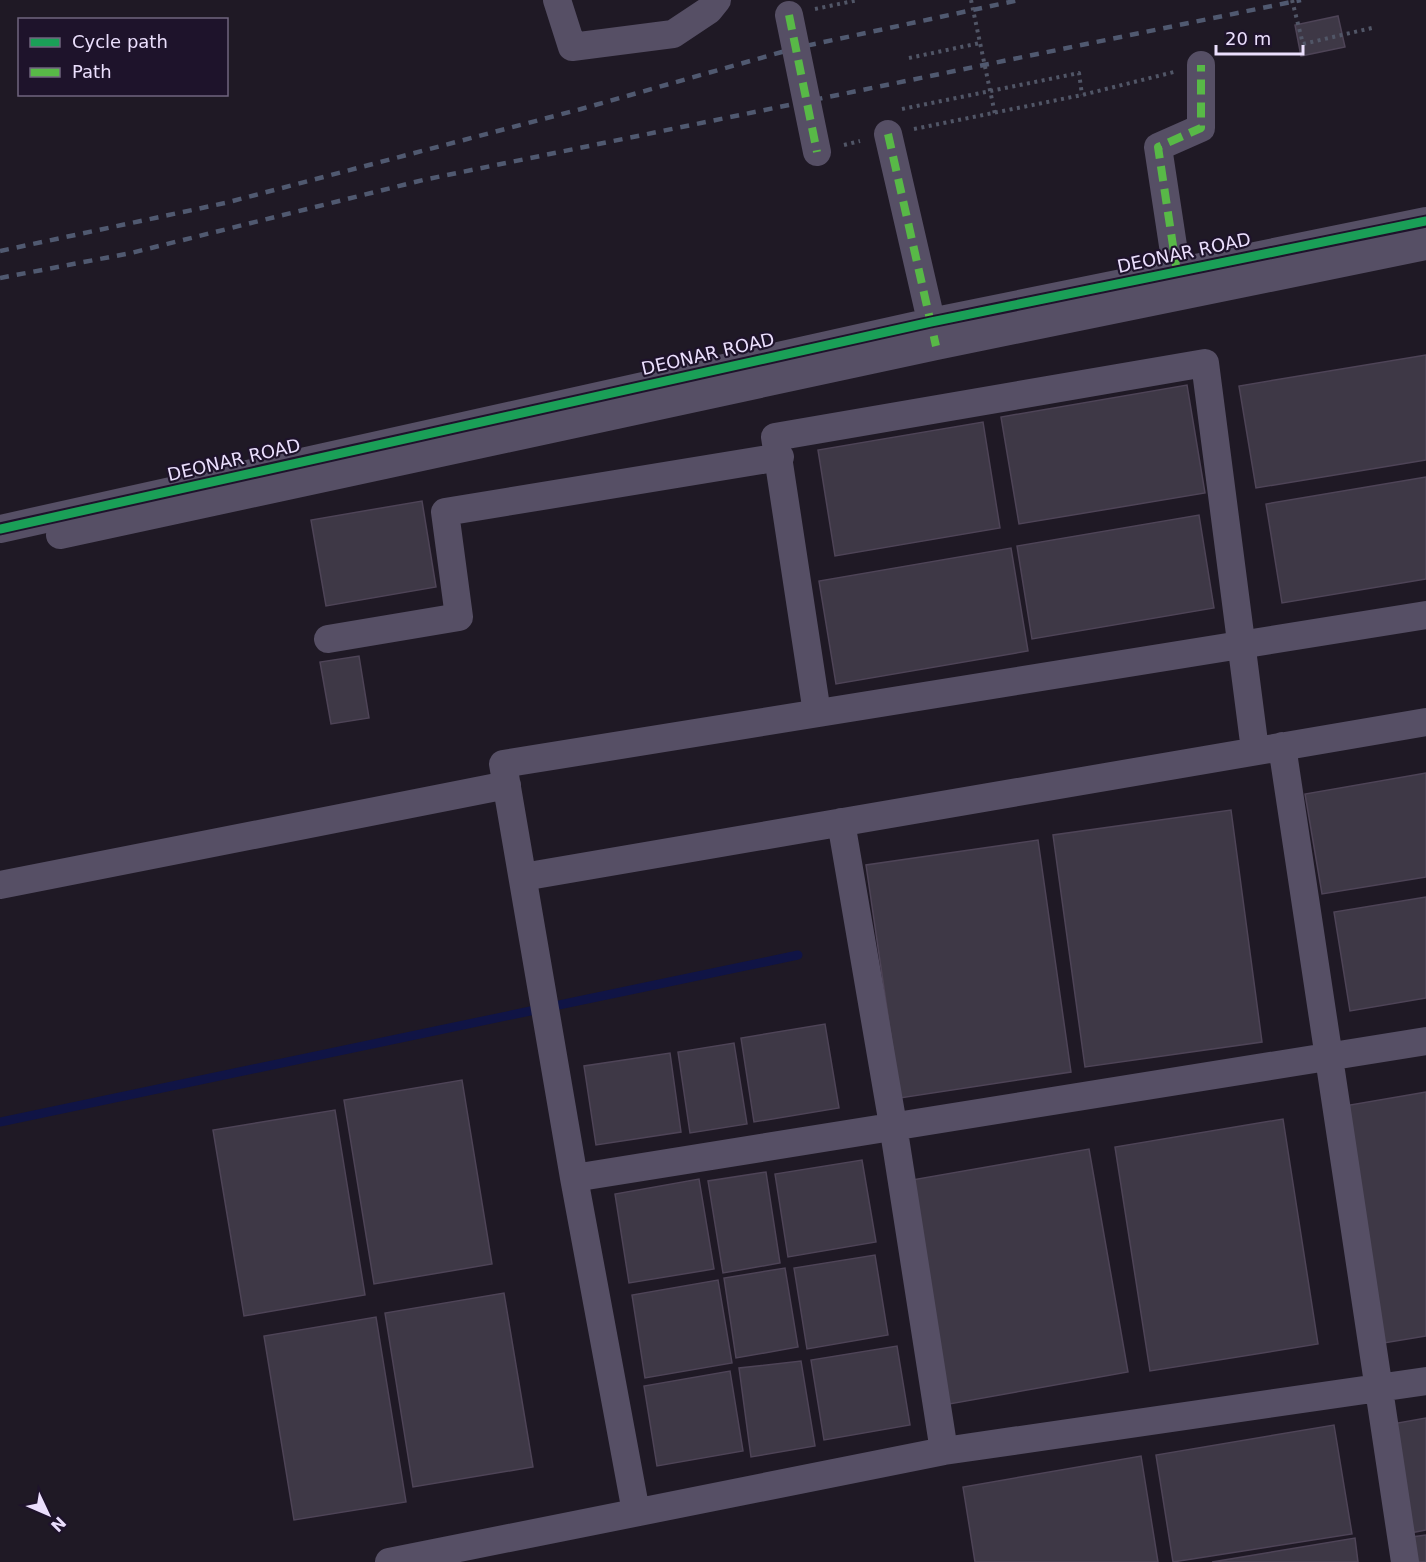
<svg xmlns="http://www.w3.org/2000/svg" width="1426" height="1562" font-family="'DejaVu Sans',sans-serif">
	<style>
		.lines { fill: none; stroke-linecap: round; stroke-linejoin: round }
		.stream { stroke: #101445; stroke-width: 9 }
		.building { fill: #3e3846; stroke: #4e4457; stroke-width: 1.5 }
		.path { stroke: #515667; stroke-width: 4; stroke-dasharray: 3 4.5; stroke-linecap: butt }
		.minor { stroke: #564f65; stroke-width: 28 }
		.rail { stroke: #505970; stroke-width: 4.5; stroke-dasharray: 9 8; stroke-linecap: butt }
		.path-bridge { stroke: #515667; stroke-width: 4; stroke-dasharray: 3 4.5; stroke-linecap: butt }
		.minor-bridge { stroke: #564f65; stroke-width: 28 }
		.quiet { stroke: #58b947; stroke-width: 8; stroke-dasharray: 15 8; stroke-linecap: butt }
		.cycleway-casing { stroke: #1e132b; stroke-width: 13 }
		.cycleway { stroke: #1a9f57; stroke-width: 9 }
		.labels { text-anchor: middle; stroke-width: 4.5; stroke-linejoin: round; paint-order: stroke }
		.street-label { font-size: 18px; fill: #ebdffd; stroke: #1e132b }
	</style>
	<rect width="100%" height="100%" fill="#1f1925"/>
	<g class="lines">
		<path class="stream" d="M0 1122 798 955"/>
	</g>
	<path class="building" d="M1338 16 1345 47 1301 56 1295 25Z
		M1426 355V460L1256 488 1239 386Z
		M1187 385 1205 493 1019 524 1001 417Z
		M983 422 1000 528 835 556 818 450Z
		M1426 477V579L1282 603 1266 504Z
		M422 501 436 587 326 606 311 520Z
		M1199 515 1214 608 1032 639 1017 546Z
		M1011 548 1028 651 836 684 819 581Z
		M359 656 369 718 331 724 320 662Z
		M1426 773V877L1322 894 1305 794Z
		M1231 810 1262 1042 1085 1067 1053 835Z
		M1038 840 1071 1072 900 1098 866 865Z
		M1426 897V998L1350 1011 1334 912Z
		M825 1024 839 1108 754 1122 741 1038Z
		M734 1043 747 1124 690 1133 678 1052Z
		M670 1053 681 1132 596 1145 584 1066Z
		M462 1080 492 1264 374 1284 344 1100Z
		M1426 1092V1336L1384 1343 1344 1106Z
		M335 1110 365 1295 244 1316 213 1130Z
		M1283 1119 1318 1344 1150 1371 1115 1147Z
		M1089 1149 1128 1372 944 1405 906 1181Z
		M862 1160 876 1242 788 1257 775 1174Z
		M766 1172 780 1263 723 1273 708 1181Z
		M699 1179 714 1269 629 1283 615 1194Z
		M875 1255 888 1335 807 1349 794 1268Z
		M785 1268 798 1347 736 1358 724 1278Z
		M718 1280 732 1363 645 1378 632 1295Z
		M504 1293 533 1467 413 1487 385 1313Z
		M376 1317 406 1502 294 1520 264 1336Z
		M897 1346 910 1425 824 1440 811 1360Z
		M801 1361 815 1446 751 1457 739 1368Z
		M730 1371 743 1451 657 1466 644 1386Z
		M1426 1418V1530L1410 1533 1392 1424Z
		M1334 1425 1352 1534 1173 1562 1156 1455Z
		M1141 1456 1158 1562H975L963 1487Z
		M1426 1535V1562H1416L1412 1537Z
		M1355 1538 1358 1562H1212Z"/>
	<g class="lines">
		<path class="path" d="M815 9 858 0
			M1303 44 1376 27
			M909 58 980 43
			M902 109 1079 73 1082 95
			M914 129 1082 95 1174 72
			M844 145 860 141"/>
		<path class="minor" d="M557 0 572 47 673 34 709 10 717 0
			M888 134 935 338
			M1177 272 1158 147 1201 128V65
			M0 529 931 322 1426 221
			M60 535 936 346 1426 246
			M328 639 459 617 445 512 780 457
			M817 713 775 437 1205 363 1255 750
			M1282 746 1405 1562
			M841 822 893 1125 944 1451
			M523 877 1426 722
			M0 885 507 785
			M574 1178 1426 1041
			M636 1512 574 1178 503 764 1426 615
			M389 1562 944 1451 1426 1381"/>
		<path class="rail" d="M0 251 225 203 581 109 796 48 1019 0
			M0 278 131 253 423 180 1301 0"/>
		<path class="path-bridge" d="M971 0 995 114
			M1292 0 1303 44"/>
		<path class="minor-bridge" d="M789 15 817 152"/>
		<path class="quiet" d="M789 15 817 152
			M888 134 936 346
			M1177 272 1158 147 1201 128V65"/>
		<g class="cycleway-casing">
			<path id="cycleway" d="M0 529 931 322 1426 221"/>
		</g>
		<use href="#cycleway" class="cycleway"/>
	</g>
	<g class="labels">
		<g class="street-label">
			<text transform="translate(1184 253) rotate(-12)" y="6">DEONAR ROAD</text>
			<text transform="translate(708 354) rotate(-13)" y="6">DEONAR ROAD</text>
			<text transform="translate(234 460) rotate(-13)" y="6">DEONAR ROAD</text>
		</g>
	</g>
	<rect x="18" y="18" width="210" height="78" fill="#1e132b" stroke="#70657f" stroke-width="1.5"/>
	<rect x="30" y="38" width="30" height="9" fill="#1a9f57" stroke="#70657f" stroke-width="1.5"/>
	<text x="72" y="48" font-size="18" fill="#ebdffd">Cycle path</text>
	<rect x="30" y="68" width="30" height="9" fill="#58b947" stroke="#70657f" stroke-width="1.5"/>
	<text x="72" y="78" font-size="18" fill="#ebdffd">Path</text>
	<g transform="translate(48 1514) rotate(134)" stroke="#1e132b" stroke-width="4.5" paint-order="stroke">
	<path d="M0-4.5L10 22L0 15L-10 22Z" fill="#ebdffd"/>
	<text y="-9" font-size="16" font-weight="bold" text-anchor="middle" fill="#ebdffd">N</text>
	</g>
	<path d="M1216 45v9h87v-9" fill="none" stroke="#ebdffd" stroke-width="3"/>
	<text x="1225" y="45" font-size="18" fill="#ebdffd" stroke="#1e132b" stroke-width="4.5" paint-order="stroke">20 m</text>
</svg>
